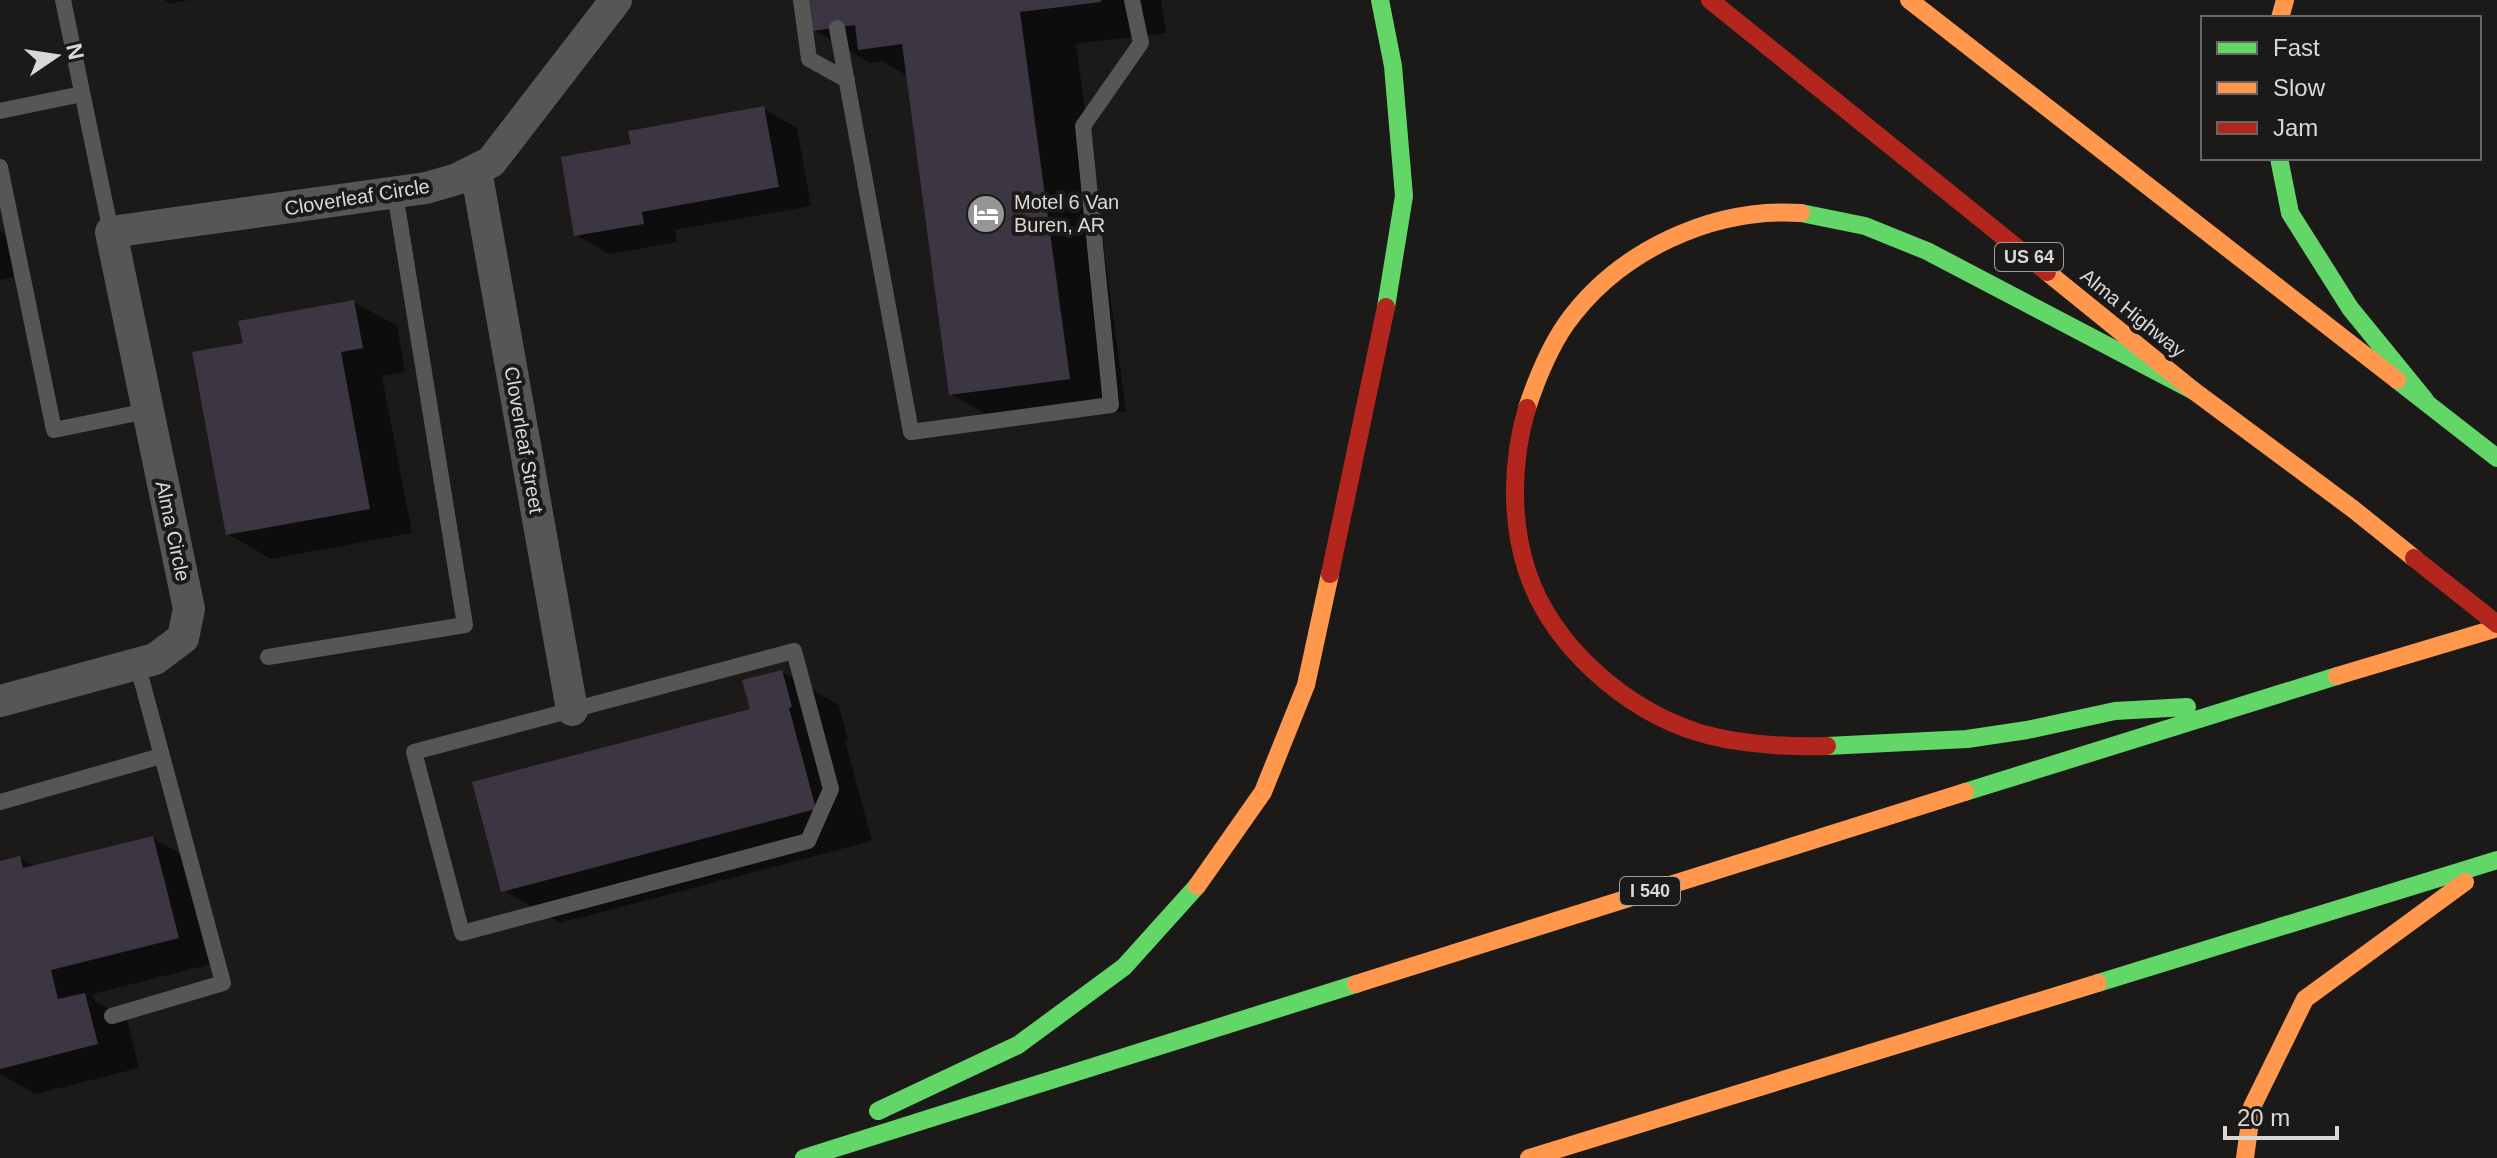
<svg xmlns="http://www.w3.org/2000/svg" width="2497" height="1158" font-family="Helvetica,sans-serif">
	<style>
		.shadow { fill: #0007 }
		.building { fill: #3b3641 }
		.lines { fill: none; stroke-linecap: round; stroke-linejoin: round }
		.lane { stroke: #565654; stroke-width: 16 }
		.street { stroke: #565654; stroke-width: 32 }
		.fast { stroke: #63d668; stroke-width: 18 }
		.slow { stroke: #ff974d; stroke-width: 18 }
		.jam { stroke: #b3261e; stroke-width: 18 }
		.labels { text-anchor: middle; stroke-width: 8; stroke-linejoin: round; paint-order: stroke }
		.shield { fill: #1c1a18; stroke: #a09f9d; stroke-width: 2 }
		.shield-label { font-size: 18px; font-weight: bold; fill: #d9d8d6 }
		.street-label { font-size: 20px; fill: #d9d8d6; stroke: #1c1a18 }
		.poi-label { font-size: 20px; fill: #d9d8d6; stroke: #1c1a18; text-anchor: start }
	</style>
	<rect width="100%" height="100%" fill="#1b1a19"/>
	<path class="shadow" d="M164 0H190L170 4Z
		M810 0H1161L1166 33 1076 44 1126 411 1008 427 951 394 909 77 882 61 870 63 814 30Z
		M763 108 797 128 811 206 675 230 677 242 609 254 576 235Z
		M0 231 5 234 14 277 0 280Z
		M354 302 397 326 405 372 382 376 412 533 271 559 228 534 245 344Z
		M782 672 839 705 848 740H845L872 841 560 923 503 890 752 710Z
		M153 838 196 863 220 962 93 994 94 1000 127 1019 139 1068 36 1094 0 1074V863L20 858 35 867Z"/>
	<path class="building" d="M808 0H1101V2L1020 12 1070 379 949 395 902 44 858 50 855 25 812 31Z
		M764 106 779 187 642 212 644 224 574 236 561 157 631 144 628 131Z
		M354 300 363 348 341 352 370 509 226 535 192 352 243 343 238 321Z
		M782 670 792 707 789 708 816 809 501 892 472 782 750 709 742 680Z
		M153 836 179 938 51 970 58 999 85 993 98 1044 0 1069V861L20 856 23 868Z"/>
	<g class="lines">
		<path class="lane" d="M63 0 111 232
			M801 0 809 59 847 80
			M837 28 911 432 1111 405 1083 126 1141 43 1132 0
			M0 111 82 94
			M0 167 54 430 147 411
			M794 651 831 789 808 841 462 933 414 752Z
			M268 657 465 625 395 193
			M0 802 161 756
			M112 1016 223 983 137 663"/>
		<path class="street" d="M476 170 572 710
			M0 701 155 659 183 638 189 609 111 232 426 188 457 179 491 162 616 0"/>
		<path class="fast" d="M1380 0 1393 66 1404 196 1386 307
			M2279 158 2290 213 2350 308 2425 400
			M1801 213 1865 226 1927 251 2194 391
			M2397 380 2497 458
			M1827 746 1967 739 2027 730 2115 711 2187 707
			M1965 792 2337 676
			M2098 983 2497 860
			M878 1111 1018 1045 1124 967 1197 886
			M804 1158 1356 984"/>
		<path class="slow" d="M1909 0 2397 380
			M2280 18 2285 0
			M2047 272 2194 391 2353 509 2414 558
			M1527 408C1537 378 1548 350 1566 324 1618 251 1712 207 1801 213
			M2337 676 2497 628
			M1197 886 1263 792 1306 685 1330 574
			M1356 984 1965 792
			M1529 1158 2098 983
			M2245 1158 2252 1107 2305 999 2465 882"/>
		<path class="jam" d="M1710 0 2047 272
			M1527 408C1512 459 1510 519 1527 571 1552 646 1625 710 1700 733 1741 745 1784 747 1827 746
			M2414 558 2497 624
			M1330 574 1386 307"/>
	</g>
	<defs>
		<g id="hotel-disc" transform="scale(2)"><circle r="9.5" fill="#969694" stroke="#1c1a18"/><path d="M-6-4.5h1.5V1H6V5H4.5V3h-9V5H-6ZM-4 0a1.8 1.8 0 1 1 3.6 0ZM.5 0V-2.5h3Q6-2.5 6 0Z" fill="#fff"/></g>
	</defs>
	<g fill-rule="evenodd">
		<use href="#hotel-disc" x="986" y="214"/>
	</g>
	<g class="labels">
		<g class="shield">
			<rect x="1995" y="243" width="68" height="28" rx="6"/>
			<rect x="1620" y="877" width="60" height="28" rx="6"/>
		</g>
		<g class="shield-label">
			<text x="2029" y="263">US 64</text>
			<text x="1650" y="897">I 540</text>
		</g>
		<g class="street-label">
			<text transform="translate(357 197) rotate(-9)" y="7">Cloverleaf Circle</text>
			<text transform="translate(2133 313) rotate(39)" y="7">Alma Highway</text>
			<text transform="translate(524 440) rotate(80)" y="7">Cloverleaf Street</text>
			<text transform="translate(173 531) rotate(78)" y="7">Alma Circle</text>
		</g>
		<g class="poi-label">
			<text x="1014" y="209">Motel 6 Van<tspan x="1014" dy="23">Buren, AR</tspan></text>
		</g>
	</g>
	<rect x="2201" y="16" width="280" height="144" fill="#1c1a18" stroke="#686664" stroke-width="2"/>
	<rect x="2217" y="42" width="40" height="12" fill="#63d668" stroke="#686664" stroke-width="2"/>
	<text x="2273" y="56" font-size="24" fill="#d9d8d6">Fast</text>
	<rect x="2217" y="82" width="40" height="12" fill="#ff974d" stroke="#686664" stroke-width="2"/>
	<text x="2273" y="96" font-size="24" fill="#d9d8d6">Slow</text>
	<rect x="2217" y="122" width="40" height="12" fill="#b3261e" stroke="#686664" stroke-width="2"/>
	<text x="2273" y="136" font-size="24" fill="#d9d8d6">Jam</text>
	<g transform="translate(56 56) rotate(77)" stroke="#1c1a18" stroke-width="6" paint-order="stroke">
	<path d="M0-6L14 30L0 20L-14 30Z" fill="#d9d8d6"/>
	<text y="-12" font-size="22" font-weight="bold" text-anchor="middle" fill="#d9d8d6">N</text>
	</g>
	<path d="M2225 1126v12h112v-12" fill="none" stroke="#d9d8d6" stroke-width="4"/>
	<text x="2237" y="1126" font-size="24" fill="#d9d8d6" stroke="#1c1a18" stroke-width="6" paint-order="stroke">20 m</text>
</svg>
